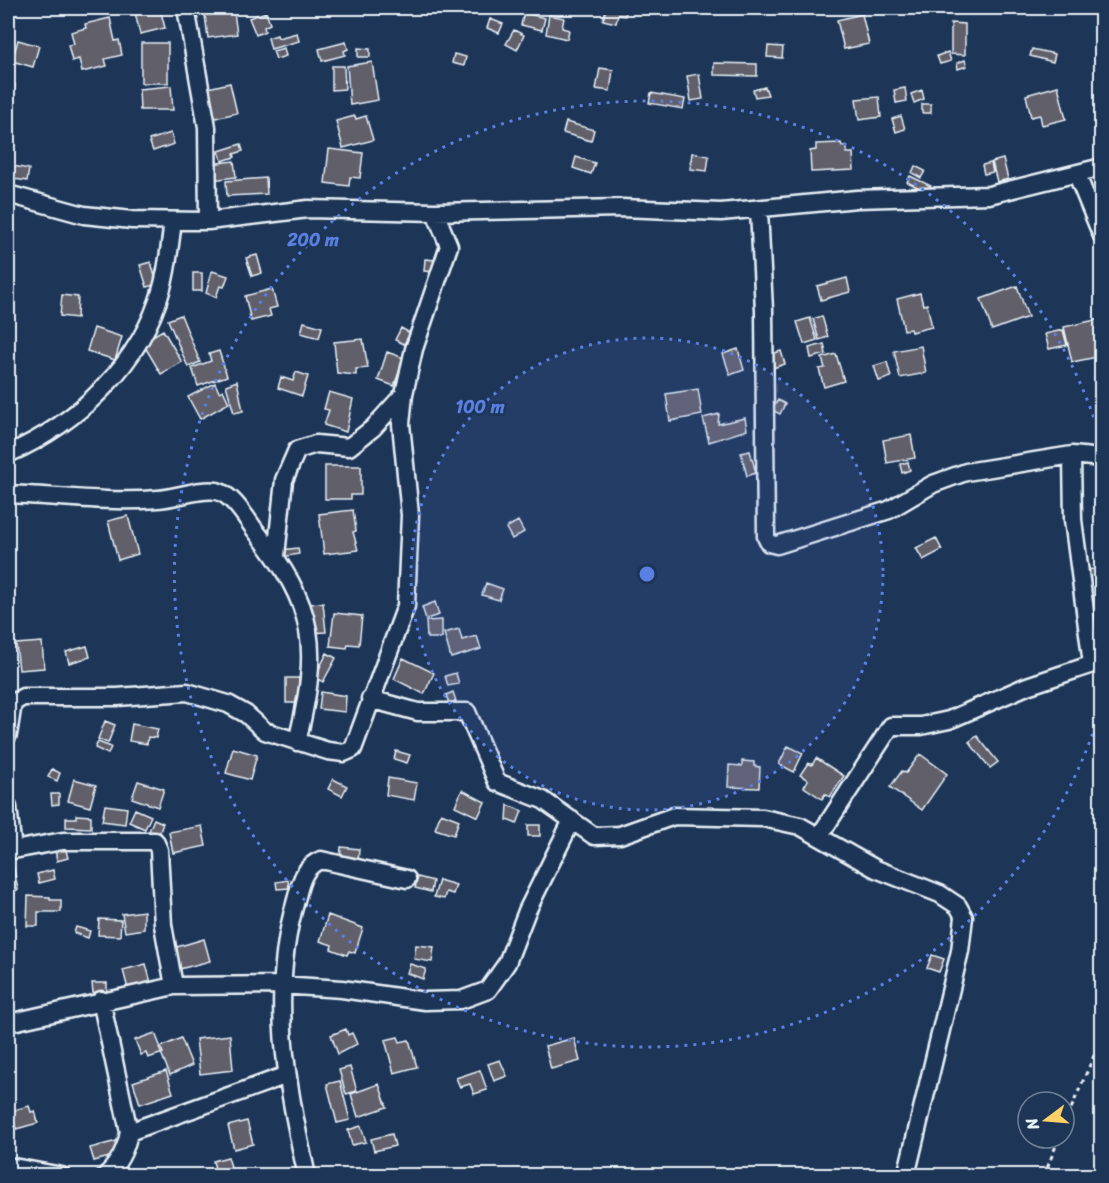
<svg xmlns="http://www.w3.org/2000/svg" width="1109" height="1183" font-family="Sriracha,sans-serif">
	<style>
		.building { fill: #615f6b; stroke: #e8f1f8; stroke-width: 1.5 }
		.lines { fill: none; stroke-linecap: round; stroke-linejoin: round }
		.minor-casing { stroke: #e8f1f8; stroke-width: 21 }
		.path { stroke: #e8f1f8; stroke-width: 3; stroke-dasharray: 4.5 4.5; stroke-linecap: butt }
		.minor { stroke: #1d3557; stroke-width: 16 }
		.ring { fill: none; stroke: #5a7fe2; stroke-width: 3; stroke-dasharray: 3 6 }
		.centre { fill: #5a7fe2; stroke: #1d3557; stroke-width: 3 }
		.ring-label { font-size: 18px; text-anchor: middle; font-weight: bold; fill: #5a7fe2; stroke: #1d3557; stroke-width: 5; stroke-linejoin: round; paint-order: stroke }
	</style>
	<rect width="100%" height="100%" fill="#1d3557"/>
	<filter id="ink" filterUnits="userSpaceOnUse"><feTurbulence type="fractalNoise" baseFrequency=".0167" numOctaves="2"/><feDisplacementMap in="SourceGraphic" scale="12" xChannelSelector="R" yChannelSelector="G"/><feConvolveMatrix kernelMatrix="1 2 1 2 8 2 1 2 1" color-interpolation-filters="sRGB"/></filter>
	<g filter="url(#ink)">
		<path class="building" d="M134 8H160L165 28 140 34Z
			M612 8H627L625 16 618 15 616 23 603 20 606 9 612 10Z
			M234 12 237 34 208 38 205 15Z
			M266 12 270 24 264 27 265 31 256 35 249 18Z
			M524 13 545 18 542 30 521 25Z
			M862 14 869 44 844 49 837 20Z
			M549 15 564 18 562 28 569 30 567 39 546 34Z
			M110 18 115 41 119 40 122 55 105 59 107 66 82 72 79 59 72 61 68 45 74 44 71 32 86 28 85 24Z
			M490 19 503 24 499 33 487 28Z
			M951 23 965 24V55L951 54Z
			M514 30 524 35 517 50 506 44Z
			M297 33 299 41 271 49 268 38 277 35 278 38Z
			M18 40 39 46 33 67 12 61Z
			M346 42 348 49 344 51 345 55 322 61 319 49Z
			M141 43H168V83H141Z
			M768 46 783 47 782 58 767 57Z
			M284 48 286 56 276 59 273 51Z
			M358 48 370 49V57H358Z
			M1032 49 1055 54 1053 62 1030 56Z
			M948 52 951 61 940 64 937 56Z
			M454 54 466 57 464 66 452 63Z
			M965 60 967 66 958 69 957 63Z
			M372 62 378 100 350 105 347 66Z
			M714 63 757 64V76L714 75Z
			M332 66H344L345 89 332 90Z
			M600 68 613 70 610 91 596 89Z
			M699 74 703 99 691 101 687 76Z
			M230 83 237 113 215 118 208 88Z
			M8 85H15L11 112H8Z
			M171 86 173 110H140L139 89Z
			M1058 86 1066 119 1042 125 1040 115 1031 117 1026 95Z
			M765 87 768 95 755 97 753 90Z
			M905 88 907 101 896 103 894 90Z
			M922 90 924 99 914 103 911 94Z
			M651 93 685 99 683 109 649 103Z
			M879 97 881 117 859 120 856 99Z
			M922 104H931V113H922Z
			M355 116 356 119 366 116 373 140 343 148 336 121Z
			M901 116 905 129 896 132 892 119Z
			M566 122 594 130 591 141 563 133Z
			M171 133 174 144 153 151 149 140Z
			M841 143 842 146H847V153H853L854 170 811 172 810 151 816 150V144Z
			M241 144 243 151 234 154 235 157 222 161 219 151Z
			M329 149 363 153 360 178 350 177 349 186 325 183Z
			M692 153 709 156 707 171 690 169Z
			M576 157 595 163 591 174 573 168Z
			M1003 159 1008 179 997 182 992 162Z
			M234 161 236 177 211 180 210 164Z
			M991 163 993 172 984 174 982 165Z
			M8 165 29 169 27 181 8 178Z
			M915 166 925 171 921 178 912 173Z
			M910 176 931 186 928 192 907 182Z
			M266 178 267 194 227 196 226 181Z
			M257 255 262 273 252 276 246 258Z
			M425 259 435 260 433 272 424 271Z
			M151 262 157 284 147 287 140 265Z
			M212 271 228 276 224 287 220 286 216 297 206 293Z
			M193 273H202V291H193Z
			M847 278 850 292 821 300 817 286Z
			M1017 286 1028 317 992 330 981 299Z
			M272 289 277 307 269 309 271 316 251 321 245 296Z
			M920 293 923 305 927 304 932 327 911 332 910 329 904 330 897 299Z
			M62 295 78 297 77 318 60 316Z
			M181 315 200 362 188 367 168 320Z
			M822 316 828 337 819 340 813 319Z
			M810 318 817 340 804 344 797 322Z
			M1100 319 1102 337H1099L1102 356 1072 362 1064 327Z
			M304 322 322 327 319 338 301 333Z
			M94 328 122 337 115 360 87 351Z
			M401 328 410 333 404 344 395 340Z
			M163 330 182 362 161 374 142 342Z
			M1063 330 1067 345 1049 349 1045 334Z
			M363 339 368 368 356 369V375L337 373 334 342Z
			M824 344 826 354 811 358 809 348Z
			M921 346 926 373 900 378 894 351Z
			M738 349 744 370 730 375 723 354Z
			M219 351 227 376 198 386 192 368 211 361 209 354Z
			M781 351 785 364 773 368 769 355Z
			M387 352 404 358 394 386 378 380Z
			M836 354 844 381 824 387 819 369 825 368 822 358Z
			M887 362 891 377 879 381 874 366Z
			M296 372 308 376 302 396 278 388 281 377 293 381Z
			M237 381 243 411 234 413 226 385Z
			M215 383 219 392 223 390 229 403 200 419 188 397Z
			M698 389 702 415 670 421 666 394Z
			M329 392 353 399 346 432 324 425 329 410 324 409Z
			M778 400 785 404 780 414 772 410Z
			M719 414 718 424 745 418 747 430 709 442 703 418Z
			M911 435 915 458 887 463 883 440Z
			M750 451 756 473 747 476 741 453Z
			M908 462 910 470 902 473 900 464Z
			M325 466H361V495H351V499H325Z
			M353 510 356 531 353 532 358 550 324 554 319 514Z
			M128 516 138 554 118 560 108 521Z
			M518 521 524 532 512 539 506 528Z
			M936 538 942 550 923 560 916 548Z
			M298 548 299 554 282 557 281 550Z
			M1102 568V606L1094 607 1087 570Z
			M486 583 503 589 499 600 482 595Z
			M435 602 439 615 426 619 422 607Z
			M323 603 326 632 311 633 308 604Z
			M334 613 362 616 359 645 348 644 347 648 330 646Z
			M442 620V638H427L426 621Z
			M459 629 462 640 477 636 481 649 451 658 444 633Z
			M42 642 44 668 19 670 16 644Z
			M87 646 90 657 69 663 66 652Z
			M327 653 336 658 323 682 315 677Z
			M403 658 434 673 424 694 394 679Z
			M456 673 459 684 448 686 445 676Z
			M286 678H299L300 703H286Z
			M321 692 346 696 345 712 319 709Z
			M453 692 456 701 449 703 446 695Z
			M105 721 115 725 108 743 98 739Z
			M132 724 158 729 156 738 148 737 147 744 129 741Z
			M977 736 998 762 990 768 969 742Z
			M98 742 111 747 108 754 95 748Z
			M788 746 803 753 794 772 779 764Z
			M233 748 257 755 250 780 226 773Z
			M396 751 410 755 407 763 394 759Z
			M920 754 947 774 922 810 890 787 902 771 906 773Z
			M816 758 844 776 830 797 825 794 822 799 804 787 808 780 800 775 808 763 812 765Z
			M742 761 754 762V766L760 767 759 788 728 787 729 765 742 766Z
			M52 769 60 773 57 781 48 777Z
			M388 778 417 783 414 800 386 795Z
			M74 779 96 785 90 807 68 801Z
			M333 779 347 786 342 796 328 789Z
			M138 781 164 789 158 807 132 798Z
			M462 790 485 802 478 817 455 806Z
			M51 794H59V804L52 805Z
			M105 805 127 808 125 824 102 821Z
			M508 805 522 811 517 824 507 820Z
			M135 809 151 816 145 829 129 822Z
			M441 813 459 820 454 835 435 829Z
			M76 815 91 816V828L66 827V818H76Z
			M154 819 163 823 159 835 149 831Z
			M528 825H540V836H528Z
			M202 826 206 846 173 853 169 832Z
			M65 847 68 858 57 861 55 850Z
			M341 847 359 849 358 863 340 861Z
			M12 859 18 890 8 892V860Z
			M53 870 55 879 39 883 37 874Z
			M418 877 433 881 431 892 415 888Z
			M288 880 289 888 277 889 276 882Z
			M439 880 456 885 453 894 446 892 444 899 434 897Z
			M28 896 50 897V900H61V912H38V926H27Z
			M144 911V929L125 932 122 914Z
			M328 915 363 928 355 953 349 951 347 955 331 949 332 945 320 941Z
			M99 919 121 920 120 936 98 935Z
			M76 927 90 931 88 938 74 933Z
			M204 939 210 961 176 970 170 949Z
			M416 945 434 947 432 962 414 959Z
			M932 955 944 959 939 972 927 968Z
			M146 964 151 983 128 989 123 970Z
			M410 964 426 969 423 979 407 973Z
			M92 983H107V992L93 993Z
			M346 1029 348 1035 352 1033 357 1044 338 1054 331 1035Z
			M155 1033 163 1053 148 1058 146 1053 141 1055 135 1040Z
			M230 1035 233 1070 200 1074 196 1039Z
			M398 1037 400 1042 409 1040 417 1067 394 1073 385 1040Z
			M181 1038 192 1065 170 1075 159 1048Z
			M574 1038 580 1061 551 1069 545 1046Z
			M500 1060 507 1076 494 1081 488 1064Z
			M350 1067 357 1091 346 1094 339 1070Z
			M480 1070 487 1090 474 1094 470 1084 460 1087 456 1078Z
			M166 1071 173 1093 140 1104 133 1082Z
			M340 1081 350 1120 337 1123 327 1084Z
			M379 1084 387 1107 358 1117 351 1094Z
			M29 1106 31 1112 35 1111 38 1123 16 1129 11 1111Z
			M247 1121 253 1144 234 1149 228 1126Z
			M361 1126 366 1142 352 1145 348 1130Z
			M392 1134 395 1146 374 1151 371 1139Z
			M117 1141 121 1154 94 1161 90 1148Z
			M228 1157 231 1167 226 1170 227 1175 217 1176 213 1161Z"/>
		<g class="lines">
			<g class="minor-casing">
				<path id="minor" d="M186 8 207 127 208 221
					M1077 175 1102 236
					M8 194 84 215 132 220 208 221 308 209 435 212 622 208 721 212 857 199 989 195 1102 167
					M759 210 764 310 766 537 769 543 777 545 889 510 933 484 966 472 1072 455 1102 458
					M8 454C78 423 141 364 162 288 168 267 170 243 173 221
					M1072 455 1073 520 1092 664
					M8 494C58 496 108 503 158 499 177 498 199 488 217 491 233 495 246 518 255 530 317 608 320 647 297 742
					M276 556 284 480 297 450 316 444 349 447 373 428 404 394
					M370 699 418 712H467L497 782 543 800 594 836 620 835 674 816 763 818 800 826 876 869 940 894 958 906 964 917 960 951 906 1176
					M8 735 13 703 23 697H117L187 692 228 704 246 714 265 731 328 751 344 753 353 749 406 606 410 515 401 424 404 394 414 349 449 246 435 212
					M8 807 13 850
					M820 835 891 726H921L949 720 1027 686 1102 661
					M8 851 63 841H155L159 850 163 925 174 986
					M101 1000 129 1132C126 1149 119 1164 105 1176
					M8 1023 174 986 280 985 342 989 425 1001 461 1000 488 990 507 963 527 911 572 820
					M129 1132 287 1075
					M8 1166 62 1176
					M307 1176C286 1084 269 993 296 900 300 885 303 866 321 860L407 879"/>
			</g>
			<path class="path" d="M1064 1125 1102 1037
				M1044 1176 1059 1138"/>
			<use href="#minor" class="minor"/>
		</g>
	</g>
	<circle cx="647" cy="574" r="236" fill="#5a7fe2" fill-opacity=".12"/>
	<g class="ring">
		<circle cx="647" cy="574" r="236"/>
		<path d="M1101 708A473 473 0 1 1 1101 440"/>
	</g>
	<circle cx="647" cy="574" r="9" class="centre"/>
	<g class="ring-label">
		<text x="313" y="246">200 m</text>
		<text x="480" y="413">100 m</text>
	</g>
	<rect width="1109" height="1183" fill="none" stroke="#1d3557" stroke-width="30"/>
	<rect x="15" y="15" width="1079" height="1153" fill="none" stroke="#e8f1f8" stroke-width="2" filter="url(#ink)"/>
	<g transform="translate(1046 1120) rotate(254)"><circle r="28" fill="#1d3557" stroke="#6e8097" stroke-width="1.5"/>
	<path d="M0-4.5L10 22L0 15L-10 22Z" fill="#ffd166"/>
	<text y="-9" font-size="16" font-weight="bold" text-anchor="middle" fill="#e8f1f8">N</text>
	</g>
</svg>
